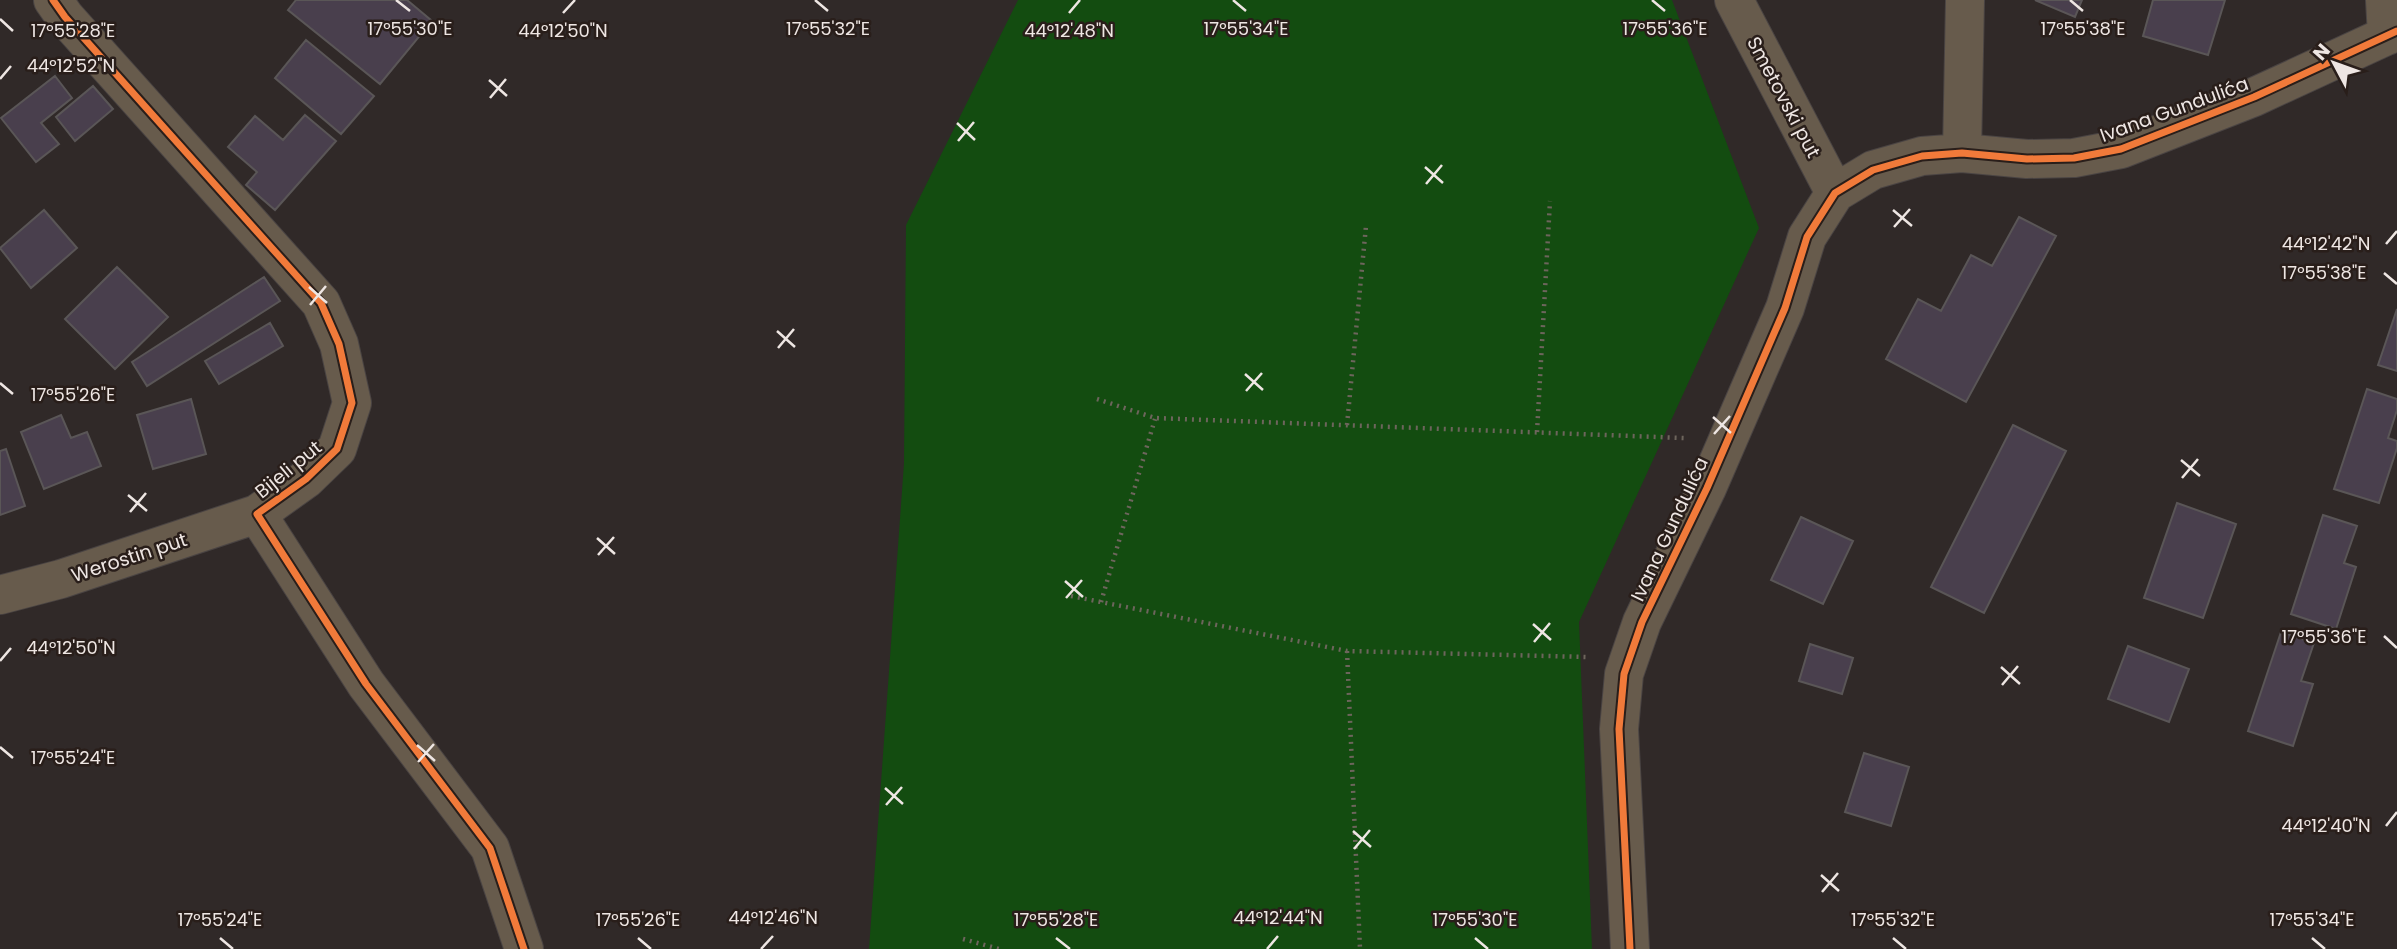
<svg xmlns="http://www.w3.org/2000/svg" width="2397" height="949" font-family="Poppins,sans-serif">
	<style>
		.green { fill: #134c10 }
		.building { fill: #493f4d; stroke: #5a5657; stroke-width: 2 }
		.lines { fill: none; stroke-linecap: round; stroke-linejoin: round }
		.street-casing { stroke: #4a4443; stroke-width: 40 }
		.path { stroke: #6d655c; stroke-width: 4.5; stroke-dasharray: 2 5; stroke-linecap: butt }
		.street { stroke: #675b4c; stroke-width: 38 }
		.cycleway-casing { stroke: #291e1a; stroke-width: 11 }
		.cycleway { stroke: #f17a3a; stroke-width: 7 }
		.ticks { fill: none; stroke: #eee6e3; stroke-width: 2.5 }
		.labels { text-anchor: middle; stroke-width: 5; stroke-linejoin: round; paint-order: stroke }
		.street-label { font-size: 19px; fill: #eee6e3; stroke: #291e1a }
		.ticks-label { font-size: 18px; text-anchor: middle; fill: #eee6e3; stroke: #291e1a; stroke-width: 5; stroke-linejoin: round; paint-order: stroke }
	</style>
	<rect width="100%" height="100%" fill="#302928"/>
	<path class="green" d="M1018 0H1672L1759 228 1579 622 1592 949H869L904 463 906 225Z"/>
	<path class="building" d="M296 0H407L432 21 380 84 288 10Z
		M2035 0H2082L2075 17Z
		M2153 0H2225L2208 55 2143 36Z
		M306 40 374 96 341 134 275 78Z
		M55 76 72 98 41 123 59 144 36 162 1 118Z
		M93 86 113 109 75 141 56 117Z
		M305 115 336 141 275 210 246 185 257 172 228 147 255 116 283 140Z
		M44 210 77 248 31 288 0 248Z
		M2019 217 2056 236 1966 402 1886 359 1918 299 1941 311 1971 255 1992 266Z
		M117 267 168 317 115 369 65 319Z
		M264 277 280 301 147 386 132 362Z
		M2397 309V371L2378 365Z
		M270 323 283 346 219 384 205 361Z
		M2367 389 2397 399V410L2388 438 2397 441V448L2379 503 2334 489Z
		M191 399 206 454 153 469 137 415Z
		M61 415 71 438 87 432 101 466 44 489 21 432Z
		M2013 425 2066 451 1984 613 1931 587Z
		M6 449 25 506 0 515V451Z
		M2177 503 2236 524 2203 618 2144 598Z
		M2323 515 2357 526 2344 563 2356 567 2336 629 2291 614Z
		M1801 517 1853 541 1823 604 1771 580Z
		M2281 632 2314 643 2301 681 2313 684 2293 746 2248 731Z
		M1810 644 1853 658 1842 694 1799 681Z
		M2128 646 2189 669 2169 722 2108 699Z
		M1864 753 1909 767 1891 826 1845 812Z"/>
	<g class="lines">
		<g class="street-casing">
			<path id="street" d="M53 0 65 17 321 303 339 344 352 403 337 449 306 479 257 514 366 684 490 848 524 949
				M1734 0 1835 193
				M2385 0 2387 36
				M1962 153 1965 0
				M0 595 61 579 257 514
				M1630 949 1619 729 1624 674 1642 622 1707 488 1785 308 1807 237 1835 193 1873 170 1922 156 1962 153 2027 159 2074 158 2121 149 2254 97 2397 31"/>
		</g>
		<path class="path" d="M1097 399 1155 418 1684 438
			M1347 425 1366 226
			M1537 432 1550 201
			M1071 596 1347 651 1587 657
			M1101 602 1155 419
			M1347 651 1360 949
			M963 939 999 949"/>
		<use href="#street" class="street"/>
		<g class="cycleway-casing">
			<path id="cycleway" d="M53 0 65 17 321 303 339 344 352 403 337 449 306 479 257 514 366 684 490 848 524 949
				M1630 949 1619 729 1624 674 1642 622 1707 488 1785 308 1807 237 1835 193 1873 170 1922 156 1962 153 2027 159 2074 158 2121 149 2254 97 2397 31"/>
		</g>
		<use href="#cycleway" class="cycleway"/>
	</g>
	<path class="ticks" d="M396 0 410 11M815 0 828 11M1233 0 1246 11M1652 0 1665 11M2070 0 2083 11M563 13 575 0M1069 13 1080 0M0 19 13 31M0 79 11 66M489 80 507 96M490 98 506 79M957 123 975 140M958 141 974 122M1425 167 1443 183M1426 184 1442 165M1893 210 1912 226M1894 227 1910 209M2386 244 2397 231M2384 273 2397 284M309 287 327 303M310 305 326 286M777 331 795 347M778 348 794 329M1245 374 1263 390M0 383 13 394M1246 391 1262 373M1713 417 1731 433M1714 434 1730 416M2181 460 2200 476M2182 478 2198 459M128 495 147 511M130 512 146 493M597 538 615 554M598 555 614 537M1065 581 1083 597M1066 598 1082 580M1533 624 1551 640M2384 636 2397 648M1534 642 1550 623M0 661 11 648M2001 667 2020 684M2002 685 2018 666M417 745 435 761M0 747 13 758M418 762 434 744M885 788 903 804M886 805 902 787M2386 826 2397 812M1353 831 1371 847M1354 849 1370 830M1821 875 1839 891M1822 892 1838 873M220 938 233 949M638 938 651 949M1056 938 1070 949M1475 938 1488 949M1893 938 1906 949M2312 938 2325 949M761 949 773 936M1267 949 1278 936"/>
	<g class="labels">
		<g class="street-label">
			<text transform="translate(1784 97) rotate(62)" y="7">Smetovski put</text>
			<text transform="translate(2174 109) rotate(-20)" y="7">Ivana Gundulića</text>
			<text transform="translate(288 469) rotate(-39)" y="7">Bijeli put</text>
			<text transform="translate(1669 529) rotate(-65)" y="7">Ivana Gundulića</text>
			<text transform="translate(129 557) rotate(-18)" y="7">Werostin put</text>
		</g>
	</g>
	<g class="ticks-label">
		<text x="2083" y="35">17°55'38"E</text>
		<text x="410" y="35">17°55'30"E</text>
		<text x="828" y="35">17°55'32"E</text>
		<text x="1246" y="35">17°55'34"E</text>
		<text x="1665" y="35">17°55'36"E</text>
		<text x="73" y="37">17°55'28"E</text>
		<text x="563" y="37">44°12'50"N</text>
		<text x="1069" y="37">44°12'48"N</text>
		<text x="71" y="72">44°12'52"N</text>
		<text x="2326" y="250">44°12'42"N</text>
		<text x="2324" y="279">17°55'38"E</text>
		<text x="73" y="401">17°55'26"E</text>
		<text x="2324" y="643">17°55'36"E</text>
		<text x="71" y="654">44°12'50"N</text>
		<text x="73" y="764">17°55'24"E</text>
		<text x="2326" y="832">44°12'40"N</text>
		<text x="773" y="924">44°12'46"N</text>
		<text x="1278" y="924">44°12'44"N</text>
		<text x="220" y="926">17°55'24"E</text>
		<text x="638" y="926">17°55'26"E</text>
		<text x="1056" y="926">17°55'28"E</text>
		<text x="1475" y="926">17°55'30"E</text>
		<text x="1893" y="926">17°55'32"E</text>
		<text x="2312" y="926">17°55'34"E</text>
	</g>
	<g transform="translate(2334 63) rotate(311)" stroke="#291e1a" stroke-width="5" paint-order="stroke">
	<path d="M0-5L12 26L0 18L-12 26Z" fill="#eee6e3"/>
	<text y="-10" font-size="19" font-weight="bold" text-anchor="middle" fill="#eee6e3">N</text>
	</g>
</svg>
